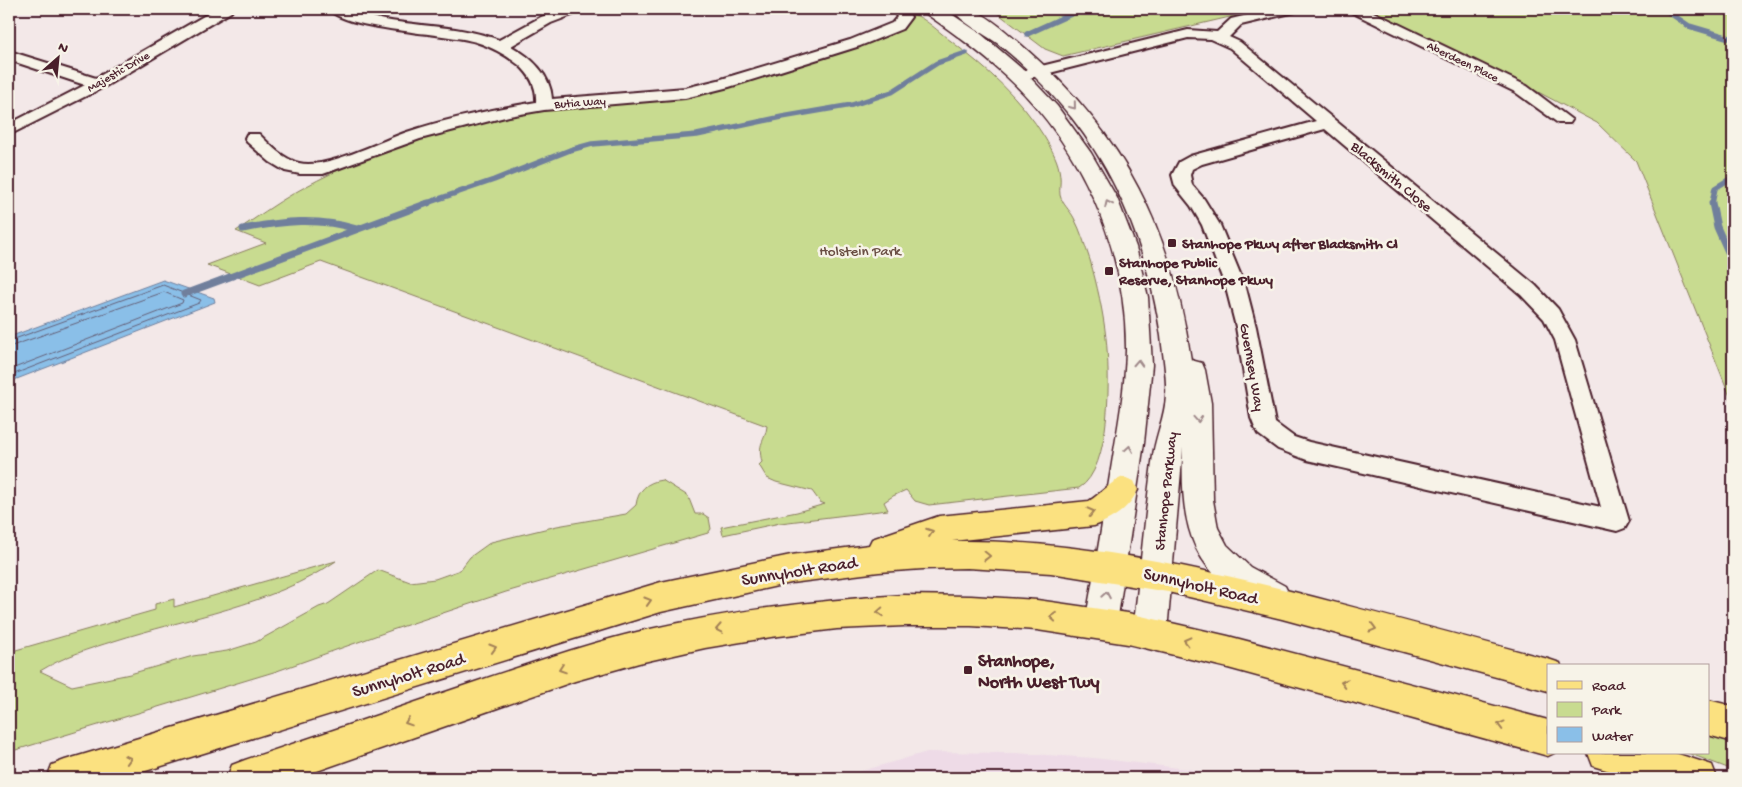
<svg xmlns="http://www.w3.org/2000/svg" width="1742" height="787" font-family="'Gochi Hand',sans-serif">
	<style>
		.built { fill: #eedbe7 }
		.green { fill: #c8db90; stroke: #897d5e }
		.water { fill: #8abfe8; stroke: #707f9c }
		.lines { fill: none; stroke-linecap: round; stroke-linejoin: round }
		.shore { stroke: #645f77; stroke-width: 1 }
		.stream-far1 { stroke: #707f9c; stroke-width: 5.5 }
		.stream { stroke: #707f9c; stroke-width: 7 }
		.minor-casing { stroke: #4a1f2b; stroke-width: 4 }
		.secondary-casing { stroke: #4a1f2b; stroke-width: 3 }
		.primary-casing { stroke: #4a1f2b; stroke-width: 3 }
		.minor { fill: #f7f3e8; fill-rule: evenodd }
		.secondary { fill: #f7f3e8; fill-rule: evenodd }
		.primary { fill: #fbe180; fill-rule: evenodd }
		.oneway { stroke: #a0898a }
		.oneway2 { stroke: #a28056 }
		.poi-dot { fill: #4a1f2b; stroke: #f7f3e8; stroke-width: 2 }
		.labels { text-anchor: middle; stroke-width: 5; stroke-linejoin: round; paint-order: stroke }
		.far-street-label { font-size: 12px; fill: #4a1f2b; stroke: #f7f3e8 }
		.street-label { font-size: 15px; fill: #4a1f2b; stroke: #f7f3e8 }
		.poi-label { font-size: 15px; font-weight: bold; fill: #4a1f2b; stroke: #f7f3e8; text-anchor: start }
		.park-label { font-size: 15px; fill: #6a4e44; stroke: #f7f3e8 }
		.near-street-label { font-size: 18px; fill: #4a1f2b; stroke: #f7f3e8 }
		.near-poi-label { font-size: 18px; font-weight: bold; fill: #4a1f2b; stroke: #f7f3e8; text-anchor: start }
	</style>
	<rect width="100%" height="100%" fill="#f3e8e8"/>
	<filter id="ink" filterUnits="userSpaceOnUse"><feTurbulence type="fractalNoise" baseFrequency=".02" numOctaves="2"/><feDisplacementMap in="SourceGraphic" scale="10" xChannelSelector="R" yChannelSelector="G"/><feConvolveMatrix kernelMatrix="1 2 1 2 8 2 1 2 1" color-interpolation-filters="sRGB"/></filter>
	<g filter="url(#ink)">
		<path class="built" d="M927 752 1015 753 1094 758 1188 769 1234 778H838Z"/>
		<path class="green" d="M986 9H1264L1063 56 1045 49 996 12Z
			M1368 9H1733V404L1636 161 1597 123 1523 84Z
			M911 14C922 15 941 34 951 41 987 69 1021 98 1045 138 1052 150 1059 162 1060 176 1061 182 1059 189 1060 195 1062 204 1070 210 1074 218 1081 231 1085 246 1090 260 1097 285 1103 311 1106 338 1110 373 1112 469 1079 488L929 505 915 501 906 490 893 496 884 502 888 510 780 523 723 535 721 527 797 512 825 504 820 502 812 491 776 482 767 478 759 465 762 462C757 442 765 443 767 426L321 262 260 285 207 265 266 243 236 231C256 218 275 204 296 192 352 160 416 137 479 122 509 115 541 109 572 107 609 104 648 104 685 97 725 90 765 76 805 64 827 57 901 38 911 19Z
			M662 480 688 496 695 514H703L709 518 711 529 708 533 506 592 392 630 277 671 9 752V652L155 610V604L174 599V607L336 561C273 605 186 618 114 641 88 649 63 657 40 671L72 686 130 674 193 656 227 651 256 642 319 607 328 604 378 570 410 582 435 579 460 570 470 557 491 542 557 526 626 514 636 505C638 490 647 482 662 480Z
			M1708 734 1733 741V770L1688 753H1708Z"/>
		<path class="water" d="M163 280 214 298 215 302 9 382V337Z"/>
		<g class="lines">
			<path class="shore" d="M9 341 163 285 201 300 199 303 9 376
				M9 347 164 292 183 300 182 303 9 370"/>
			<path class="stream-far1" d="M1664 9 1689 26 1733 39
				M1027 34 1082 9
				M424 204 494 180 570 150 592 144 697 135 782 117 852 105 892 92 937 63 966 53
				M1712 204 1715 188 1733 177"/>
			<path class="stream" d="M1712 203 1717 227 1733 263
				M243 229C282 221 318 217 357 229
				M184 294 428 203"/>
			<g class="minor-casing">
				<path id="minor" d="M216 9H233L231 12 104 87 9 135V124L85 85 9 60V51L96 78Z
					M329 9C349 8 366 16 385 20 424 27 462 26 499 40L541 17 563 9H582L580 12 551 23 511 46C531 57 551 75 552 99L685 88 718 80 850 40 892 23 897 17 893 9H907L911 17 902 29 860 46 729 87 685 98 544 110 509 116 420 139 323 174H300L285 171 270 162 247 142 245 138 247 134H259C270 145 283 159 299 163 325 170 380 141 407 132 448 118 494 109 536 102 537 86 530 75 519 65 506 55 492 47 476 42 447 33 344 30 329 9Z
					M1273 9H1297L1295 12 1241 25 1229 37 1240 42 1535 285 1558 309 1575 340 1629 521 1625 528 1617 531 1307 460 1278 449 1258 434 1255 428 1251 418 1236 327 1226 288 1202 225 1191 206 1175 186 1172 175 1179 162 1190 156 1316 121 1230 48 1210 39 1188 38 1018 81 1013 79 1010 76 1013 73 1188 30 1217 32 1231 19ZM1325 129 1521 295 1544 319 1555 340 1601 507 1309 442 1294 437 1275 423 1256 327 1246 288 1220 225 1204 199 1192 185 1190 175 1192 169 1202 164Z
					M1349 9H1367L1527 86 1572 120 1570 123H1558L1515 92 1351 12Z"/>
			</g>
			<g class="secondary-casing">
				<path id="secondary" d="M923 9H944L981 34 1021 68 1057 106 1091 153 1117 198 1136 247 1148 297 1152 365 1144 443 1117 623 1113 634 1101 638 1089 634 1085 623C1095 570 1103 517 1112 463 1118 426 1125 389 1126 351 1127 248 1081 145 1006 76 980 52 954 33 925 13Z
					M952 9C958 9 969 7 974 10 993 19 1010 35 1026 49 1125 136 1172 230 1191 360L1202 363 1205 370 1211 403 1213 500 1218 528 1227 545 1250 567 1285 586 1290 596 1285 606 1274 611C1191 579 1180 530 1183 448L1167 632 1162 643 1150 648 1138 643 1133 632C1140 573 1145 514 1153 455 1156 435 1165 416 1166 396 1167 376 1163 356 1161 336 1149 257 1122 182 1072 118 1050 91 1024 64 997 43 983 33 962 23 952 9Z"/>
			</g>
			<g class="primary-casing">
				<path id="primary" d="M1123 477 1134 481 1138 490C1128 509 1114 519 1094 526L952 541C1075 539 1196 567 1314 597 1392 617 1470 638 1548 659L1560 663 1561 666H1548V691L1282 619 1168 592 1051 573 967 568 923 569 879 572 791 583 661 612 123 778H47L52 765 65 760 661 582 791 555 869 545 872 539 939 516 1089 501C1102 493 1110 482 1123 477Z
					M904 595 971 596 1037 600 1128 613 1228 636 1548 720V753H1554L1548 756 1228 668 1128 644 1037 630 971 626H904L837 629 771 637 705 648 639 663 575 681 297 778H227L232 765 245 760C322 734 398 708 475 682 530 664 585 644 641 631 728 611 815 600 904 595Z
					M1708 700 1733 706V742L1708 735Z
					M1588 753H1675L1712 765 1717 778H1633L1593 766Z"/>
			</g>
			<use href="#minor" class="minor"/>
			<use href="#secondary" class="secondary"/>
			<use href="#primary" class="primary"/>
		</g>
		<defs><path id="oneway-chevron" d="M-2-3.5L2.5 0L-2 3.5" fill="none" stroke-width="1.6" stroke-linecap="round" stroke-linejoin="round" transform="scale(1.25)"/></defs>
		<g class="oneway">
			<use href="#oneway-chevron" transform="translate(1073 106) rotate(51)"/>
			<use href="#oneway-chevron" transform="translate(1108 204) rotate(-115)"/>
			<use href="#oneway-chevron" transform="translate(1138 363) rotate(-87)"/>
			<use href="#oneway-chevron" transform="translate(1198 419) rotate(86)"/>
			<use href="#oneway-chevron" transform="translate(1129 449) rotate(-81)"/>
			<use href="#oneway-chevron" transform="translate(1106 595) rotate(-80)"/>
		</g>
		<g class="oneway2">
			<use href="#oneway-chevron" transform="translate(1091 512) rotate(-14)"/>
			<use href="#oneway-chevron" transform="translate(930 532) rotate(-20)"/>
			<use href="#oneway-chevron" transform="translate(987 556) rotate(1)"/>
			<use href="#oneway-chevron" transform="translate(648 601) rotate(-17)"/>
			<use href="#oneway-chevron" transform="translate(880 612) rotate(177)"/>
			<use href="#oneway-chevron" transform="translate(1053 617) rotate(-175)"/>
			<use href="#oneway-chevron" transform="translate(1373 628) rotate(15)"/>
			<use href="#oneway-chevron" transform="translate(719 629) rotate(169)"/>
			<use href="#oneway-chevron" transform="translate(1187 641) rotate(-166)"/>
			<use href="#oneway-chevron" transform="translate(493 648) rotate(-17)"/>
			<use href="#oneway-chevron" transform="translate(562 669) rotate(161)"/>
			<use href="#oneway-chevron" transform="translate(1344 683) rotate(-165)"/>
			<use href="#oneway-chevron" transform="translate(408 722) rotate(161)"/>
			<use href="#oneway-chevron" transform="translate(1501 725) rotate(-165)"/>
			<use href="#oneway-chevron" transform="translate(128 759) rotate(-17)"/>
		</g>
	</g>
	<g class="poi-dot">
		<rect x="1167" y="238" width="10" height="10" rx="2.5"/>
		<rect x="1104" y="266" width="10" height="10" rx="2.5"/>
		<rect x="963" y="665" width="10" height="10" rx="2.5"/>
	</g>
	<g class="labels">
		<g class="far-street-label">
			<text transform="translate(1463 61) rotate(26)" y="4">Aberdeen Place</text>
			<text transform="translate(118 71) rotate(-30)" y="4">Majestic Drive</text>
			<text transform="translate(580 102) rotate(-4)" y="4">Butia Way</text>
		</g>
		<g class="street-label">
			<text transform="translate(1392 176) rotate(40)" y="5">Blacksmith Close</text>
			<text transform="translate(1253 367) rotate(80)" y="5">Guernsey Way</text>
			<text transform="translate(1165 491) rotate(-84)" y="5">Stanhope Parkway</text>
		</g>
		<g class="poi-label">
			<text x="1182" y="248">Stanhope Pkwy after Blacksmith Cl</text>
			<text x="1119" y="267">Stanhope Public<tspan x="1119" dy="17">Reserve, Stanhope Pkwy</tspan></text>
		</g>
		<g class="park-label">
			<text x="860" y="255">Holstein Park</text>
		</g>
		<g class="near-street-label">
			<text transform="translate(799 570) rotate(-9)" y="6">Sunnyholt Road</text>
			<text transform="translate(1201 585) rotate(13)" y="6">Sunnyholt Road</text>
			<text transform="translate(408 674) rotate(-17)" y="6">Sunnyholt Road</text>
		</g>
		<g class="near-poi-label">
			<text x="978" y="666">Stanhope,<tspan x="978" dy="21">North West Twy</tspan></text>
		</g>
	</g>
	<rect width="1742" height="787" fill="none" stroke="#f7f3e8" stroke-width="30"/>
	<rect x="15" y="15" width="1712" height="757" fill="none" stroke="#4a1f2b" stroke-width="2" filter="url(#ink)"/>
	<rect x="1547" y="664" width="162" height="90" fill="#f7f3e8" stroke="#b29e9c"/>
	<rect x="1557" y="681" width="25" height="8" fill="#fbe180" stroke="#b29e9c"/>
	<text x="1592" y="690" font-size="15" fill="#4a1f2b">Road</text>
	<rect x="1557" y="702" width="25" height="15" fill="#c8db90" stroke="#b29e9c"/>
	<text x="1592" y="714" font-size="15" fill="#4a1f2b">Park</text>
	<rect x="1557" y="727" width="25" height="15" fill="#8abfe8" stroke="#b29e9c"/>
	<text x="1592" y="740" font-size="15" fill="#4a1f2b">Water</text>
	<g transform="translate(58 58) rotate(27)" stroke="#f7f3e8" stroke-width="4" paint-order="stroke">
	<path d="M0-4L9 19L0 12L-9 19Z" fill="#4a1f2b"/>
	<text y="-8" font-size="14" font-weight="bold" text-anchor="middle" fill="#4a1f2b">N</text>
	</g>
</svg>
